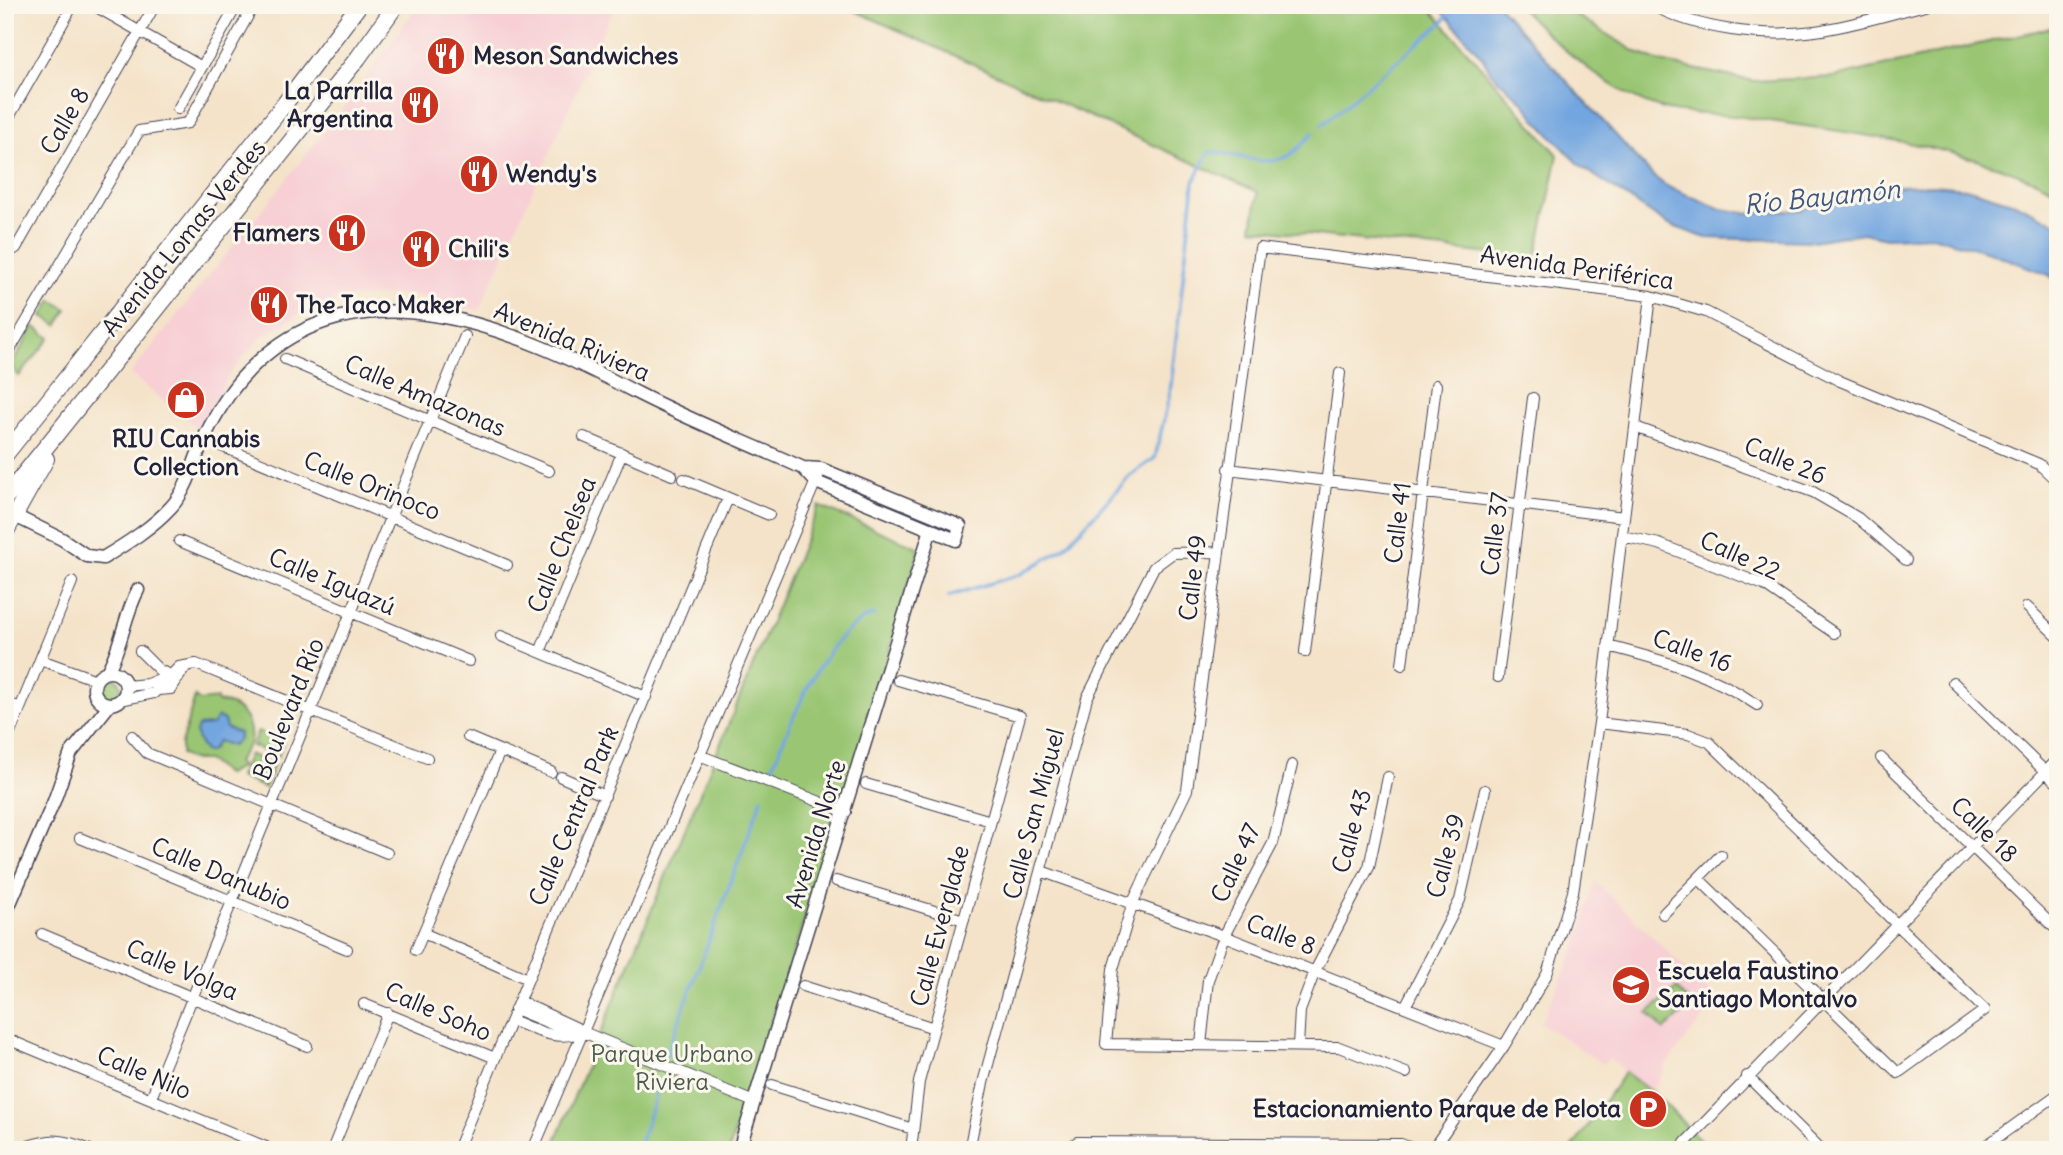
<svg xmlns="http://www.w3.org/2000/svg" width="2063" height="1155" font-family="Delius,sans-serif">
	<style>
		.built { fill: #f7cfd4 }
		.green { fill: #9ac673; stroke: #5e7457; stroke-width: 2 }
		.water { fill: #73a6df; stroke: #4a648d; stroke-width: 2 }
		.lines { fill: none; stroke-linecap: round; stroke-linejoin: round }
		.stream { stroke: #73a6df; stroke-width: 3.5 }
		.minor-casing { stroke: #423f50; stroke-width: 12 }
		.tertiary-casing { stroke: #423f50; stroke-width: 15 }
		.trunk-casing { stroke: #423f50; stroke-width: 18 }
		.minor { stroke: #fff; stroke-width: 10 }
		.tertiary { stroke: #fff; stroke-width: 12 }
		.trunk { stroke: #fff; stroke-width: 16 }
		.rail-casing { stroke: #22223b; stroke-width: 6 }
		.rail { stroke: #fbf7ec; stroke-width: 3.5; stroke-dasharray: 10; stroke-linecap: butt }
		.labels { text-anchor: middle; stroke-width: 6; stroke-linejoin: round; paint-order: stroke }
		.poi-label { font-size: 24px; font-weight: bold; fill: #22223b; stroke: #fbf7ec; text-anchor: start }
		.street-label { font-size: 24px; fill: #22223b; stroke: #fbf7ec }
		.park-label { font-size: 24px; fill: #4c5b4f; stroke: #fbf7ec }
		.water-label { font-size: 26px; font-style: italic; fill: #42577d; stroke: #fbf7ec }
	</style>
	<rect width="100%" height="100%" fill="#fbf7ec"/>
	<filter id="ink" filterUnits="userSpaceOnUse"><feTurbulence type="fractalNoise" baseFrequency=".0143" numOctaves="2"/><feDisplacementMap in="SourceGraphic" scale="14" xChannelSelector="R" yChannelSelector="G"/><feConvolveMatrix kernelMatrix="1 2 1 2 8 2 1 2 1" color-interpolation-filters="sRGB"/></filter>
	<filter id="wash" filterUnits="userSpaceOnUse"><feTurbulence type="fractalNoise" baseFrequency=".00686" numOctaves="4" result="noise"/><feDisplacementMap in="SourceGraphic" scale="28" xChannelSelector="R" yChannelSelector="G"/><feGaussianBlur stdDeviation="1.57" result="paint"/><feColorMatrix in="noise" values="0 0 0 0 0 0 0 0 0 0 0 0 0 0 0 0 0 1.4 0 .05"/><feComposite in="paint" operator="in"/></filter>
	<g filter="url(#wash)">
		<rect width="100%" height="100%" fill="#f4e3c9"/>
		<path class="built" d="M418 5H615L479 311 408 294 350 297 302 312 263 336 245 355 229 375 201 431 130 374 347 104Z
			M1595 881 1718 1000 1666 1064 1652 1093 1609 1058 1603 1064 1541 1023 1577 944Z"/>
		<path class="green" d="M842 5H1427L1558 155 1536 259 1252 228 1258 192Z
			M1518 5H1560L1636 52 1660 62 1753 81 1835 77 2058 26V191C1959 143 1851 133 1743 117 1714 113 1682 116 1654 106 1608 91 1551 40 1518 5Z
			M52 300 67 309 58 325 43 316Z
			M34 326 50 338 19 376 11 366Z
			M819 506 920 548 863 740 729 1150H552Z
			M99 688a11 11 0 1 1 22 0a11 11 0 1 1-22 0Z
			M195 697 200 701 217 699V702C240 703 253 721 250 743L237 762 241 767 227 775 207 760H191L181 754V744Z
			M258 731 284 742 278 757 252 746Z
			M249 754 274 765 265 788 239 777Z
			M1676 988 1692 1005 1664 1030 1648 1013Z
			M1625 1072 1659 1098 1710 1150H1571Z"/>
		<path class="water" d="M1437 5H1498L1652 175 1666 186 1721 209 1747 213 1802 210 1865 187 1933 185 1966 188 2015 203 2058 224V283L2049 275 1989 252 1932 236 1886 238 1863 233 1813 241 1706 238 1667 224 1582 167 1536 120 1524 103 1491 73 1483 58Z
			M218 717 224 720 226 728 239 733V739L232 746 218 741 212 750 206 752C200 746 192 733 199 726L212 725Z"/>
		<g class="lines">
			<path class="stream" d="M1322 125 1443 22 1453 5
				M949 596 1021 574 1064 548 1131 475 1155 458 1170 393 1194 182 1209 152C1235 152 1263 169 1288 156 1297 151 1306 140 1313 133
				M772 768C790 724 826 628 874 615
				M666 1056 762 798
				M638 1150 660 1081"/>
		</g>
	</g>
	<g filter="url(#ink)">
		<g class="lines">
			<g class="minor-casing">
				<path id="minor" d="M93 5 202 67
					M1652 5C1698 30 1764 38 1815 31 1852 26 1889 14 1926 5
					M178 109 237 5
					M5 124 73 5
					M5 255 16 248 155 5
					M5 358 139 131 188 123 249 14
					M285 359 549 471
					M1635 427 1813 492 1858 518 1906 560
					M584 437 672 475
					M221 446 507 565
					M1228 469 1624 517
					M684 479 769 515
					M1622 536 1659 544 1764 585 1834 633
					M179 541 469 661
					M2027 607 2058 637
					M501 636 646 697
					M1608 646C1662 660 1711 673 1757 705
					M140 651 159 670 170 675
					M540 652 622 453
					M1305 652 1340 373
					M41 660 96 680
					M1402 665 1436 385
					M1498 677 1533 398
					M898 680 1020 716 919 1082 911 1150
					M1953 682 2058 784
					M126 686 147 684 170 675
					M158 690 171 689 186 666
					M120 700 154 693 179 667 196 664 427 758
					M5 702 20 708
					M1599 723 1688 734 1709 742 1985 1010 1898 1073 1699 879
					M132 736 147 753 387 853
					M468 737 551 772
					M5 745 72 582
					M699 755 846 812
					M1881 758 2058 931
					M561 777 605 796
					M866 784 991 821
					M80 838 347 949
					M1041 871 1224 936 1504 1046
					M836 881 964 920
					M1663 914 1721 855
					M423 933 528 979
					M42 934 307 1046
					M416 950 500 751
					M803 986 934 1028
					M519 1001 577 1028
					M364 1004 495 1058
					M1406 1005 1460 900 1485 790
					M515 1009 559 1027 583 1032 754 1102
					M511 1020C536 1030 556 1042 582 1032
					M5 1038 266 1147
					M1201 1045 1208 980 1224 936 1273 843 1292 765
					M1298 1046 1300 1011 1315 971 1369 867 1388 777
					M1406 1073 1339 1047 1106 1044 1113 969 1133 902 1187 790 1260 248 1651 296 1706 312 1840 381 2039 464 2058 482
					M1747 1076 1822 1150
					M772 1085 913 1129
					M151 1098 465 336
					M1685 1143 2058 759
					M14 1150C48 1140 55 1135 90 1150
					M332 1150 388 1013
					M457 1150 728 498
					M533 1150 821 469
					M969 1150 983 1083 1087 698 1154 567 1173 553 1217 552
					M1066 1150 1077 1142 1401 1144 1417 1150
					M1432 1150 1504 1046 1547 974 1573 892 1599 723 1651 296
					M1980 1150 2058 1094"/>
			</g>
			<g class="tertiary-casing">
				<path id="tertiary" d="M15 516 62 539 87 556 103 558C126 544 153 527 171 507 189 488 194 459 205 436 215 416 227 395 242 378 352 253 519 331 639 394 692 421 748 443 803 468L821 469 960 526 956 540 816 482 803 468
					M107 672C122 646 124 616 138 590
					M94 688a16 16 0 1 1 32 0a16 16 0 1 1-32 0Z
					M5 915 54 801 71 753 110 704
					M739 1150 931 529"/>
			</g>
			<g class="trunk-casing">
				<path id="trunk" d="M5 455 283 106 359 5
					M5 498 358 58 396 5
					M5 533 46 459"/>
			</g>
			<use href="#minor" class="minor"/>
			<use href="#tertiary" class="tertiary"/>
			<use href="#trunk" class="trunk"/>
			<g class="rail-casing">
				<path id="rail" d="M2052 1150 2058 1145"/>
			</g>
			<use href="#rail" class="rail"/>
		</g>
	</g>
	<defs>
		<g id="restaurant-disc" transform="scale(2.0125)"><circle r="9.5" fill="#c8321e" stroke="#fbf7ec"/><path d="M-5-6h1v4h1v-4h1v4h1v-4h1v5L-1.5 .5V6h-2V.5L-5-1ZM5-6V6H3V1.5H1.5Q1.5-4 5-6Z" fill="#fff"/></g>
		<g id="shop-disc" transform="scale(2.0125)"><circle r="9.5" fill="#c8321e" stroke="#fbf7ec"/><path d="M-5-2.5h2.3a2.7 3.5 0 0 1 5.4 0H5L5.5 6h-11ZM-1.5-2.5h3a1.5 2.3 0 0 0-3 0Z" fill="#fff"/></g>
		<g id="school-disc" transform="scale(2.0125)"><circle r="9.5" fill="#c8321e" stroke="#fbf7ec"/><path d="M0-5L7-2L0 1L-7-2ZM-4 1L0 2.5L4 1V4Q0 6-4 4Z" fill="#fff"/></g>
		<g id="parking-disc" transform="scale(2.0125)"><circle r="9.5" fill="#c8321e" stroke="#fbf7ec"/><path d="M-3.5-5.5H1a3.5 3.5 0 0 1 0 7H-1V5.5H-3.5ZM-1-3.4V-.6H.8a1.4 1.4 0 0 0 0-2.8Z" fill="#fff"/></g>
	</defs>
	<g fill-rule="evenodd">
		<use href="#restaurant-disc" x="446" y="56"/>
		<use href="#restaurant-disc" x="420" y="105"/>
		<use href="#restaurant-disc" x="479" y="174"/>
		<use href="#restaurant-disc" x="347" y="233"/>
		<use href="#restaurant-disc" x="421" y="249"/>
		<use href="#restaurant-disc" x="269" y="305"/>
		<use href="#shop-disc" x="186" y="400"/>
		<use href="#school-disc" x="1631" y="985"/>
		<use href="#parking-disc" x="1648" y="1109"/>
	</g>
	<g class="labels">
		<g class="poi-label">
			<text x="473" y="64">Meson Sandwiches</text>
			<text x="393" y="99" text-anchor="end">La Parrilla<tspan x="393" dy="28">Argentina</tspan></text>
			<text x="506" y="182">Wendy's</text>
			<text x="320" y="241" text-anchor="end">Flamers</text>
			<text x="448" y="257">Chili's</text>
			<text x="296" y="313">The Taco Maker</text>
			<text x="186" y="447" text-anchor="middle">RIU Cannabis<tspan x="186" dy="28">Collection</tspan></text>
			<text x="1658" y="979">Escuela Faustino<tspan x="1658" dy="28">Santiago Montalvo</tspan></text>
			<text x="1621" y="1117" text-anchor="end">Estacionamiento Parque de Pelota</text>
		</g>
		<g class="street-label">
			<text transform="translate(65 121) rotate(-60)" y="8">Calle 8</text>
			<text transform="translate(184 238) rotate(-51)" y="8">Avenida Lomas Verdes</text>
			<text transform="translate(1577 268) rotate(8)" y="8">Avenida Periférica</text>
			<text transform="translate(572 342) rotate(23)" y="8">Avenida Riviera</text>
			<text transform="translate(425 396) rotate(23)" y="8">Calle Amazonas</text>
			<text transform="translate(1785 461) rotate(22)" y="8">Calle 26</text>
			<text transform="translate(372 486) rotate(22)" y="8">Calle Orinoco</text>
			<text transform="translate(1398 523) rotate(-83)" y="8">Calle 41</text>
			<text transform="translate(1495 534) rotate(-83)" y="8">Calle 37</text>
			<text transform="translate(562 545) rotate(-68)" y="8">Calle Chelsea</text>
			<text transform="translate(1740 556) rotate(24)" y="8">Calle 22</text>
			<text transform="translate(1193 578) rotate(-83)" y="8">Calle 49</text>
			<text transform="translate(332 582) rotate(23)" y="8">Calle Iguazú</text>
			<text transform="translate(1692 651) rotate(20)" y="8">Calle 16</text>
			<text transform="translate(289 709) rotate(-68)" y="8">Boulevard Río</text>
			<text transform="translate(1034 814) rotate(-75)" y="8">Calle San Miguel</text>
			<text transform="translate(574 816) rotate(-67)" y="8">Calle Central Park</text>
			<text transform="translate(1984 830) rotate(44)" y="8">Calle 18</text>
			<text transform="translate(1352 831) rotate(-74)" y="8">Calle 43</text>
			<text transform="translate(816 834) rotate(-73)" y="8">Avenida Norte</text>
			<text transform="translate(1446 856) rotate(-75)" y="8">Calle 39</text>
			<text transform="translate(1236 863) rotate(-65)" y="8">Calle 47</text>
			<text transform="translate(221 874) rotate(23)" y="8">Calle Danubio</text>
			<text transform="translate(940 926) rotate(-75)" y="8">Calle Everglade</text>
			<text transform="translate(1281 935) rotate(21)" y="8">Calle 8</text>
			<text transform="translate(182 970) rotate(23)" y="8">Calle Volga</text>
			<text transform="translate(438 1012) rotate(23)" y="8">Calle Soho</text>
			<text transform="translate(144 1073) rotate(23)" y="8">Calle Nilo</text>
		</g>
		<g class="park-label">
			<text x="672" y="1062">Parque Urbano<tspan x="672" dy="28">Riviera</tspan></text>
		</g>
		<g class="water-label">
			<text transform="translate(1822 197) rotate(-6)" y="9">Río Bayamón</text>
		</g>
	</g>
	<rect width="2063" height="1155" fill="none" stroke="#fbf7ec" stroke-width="28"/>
</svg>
